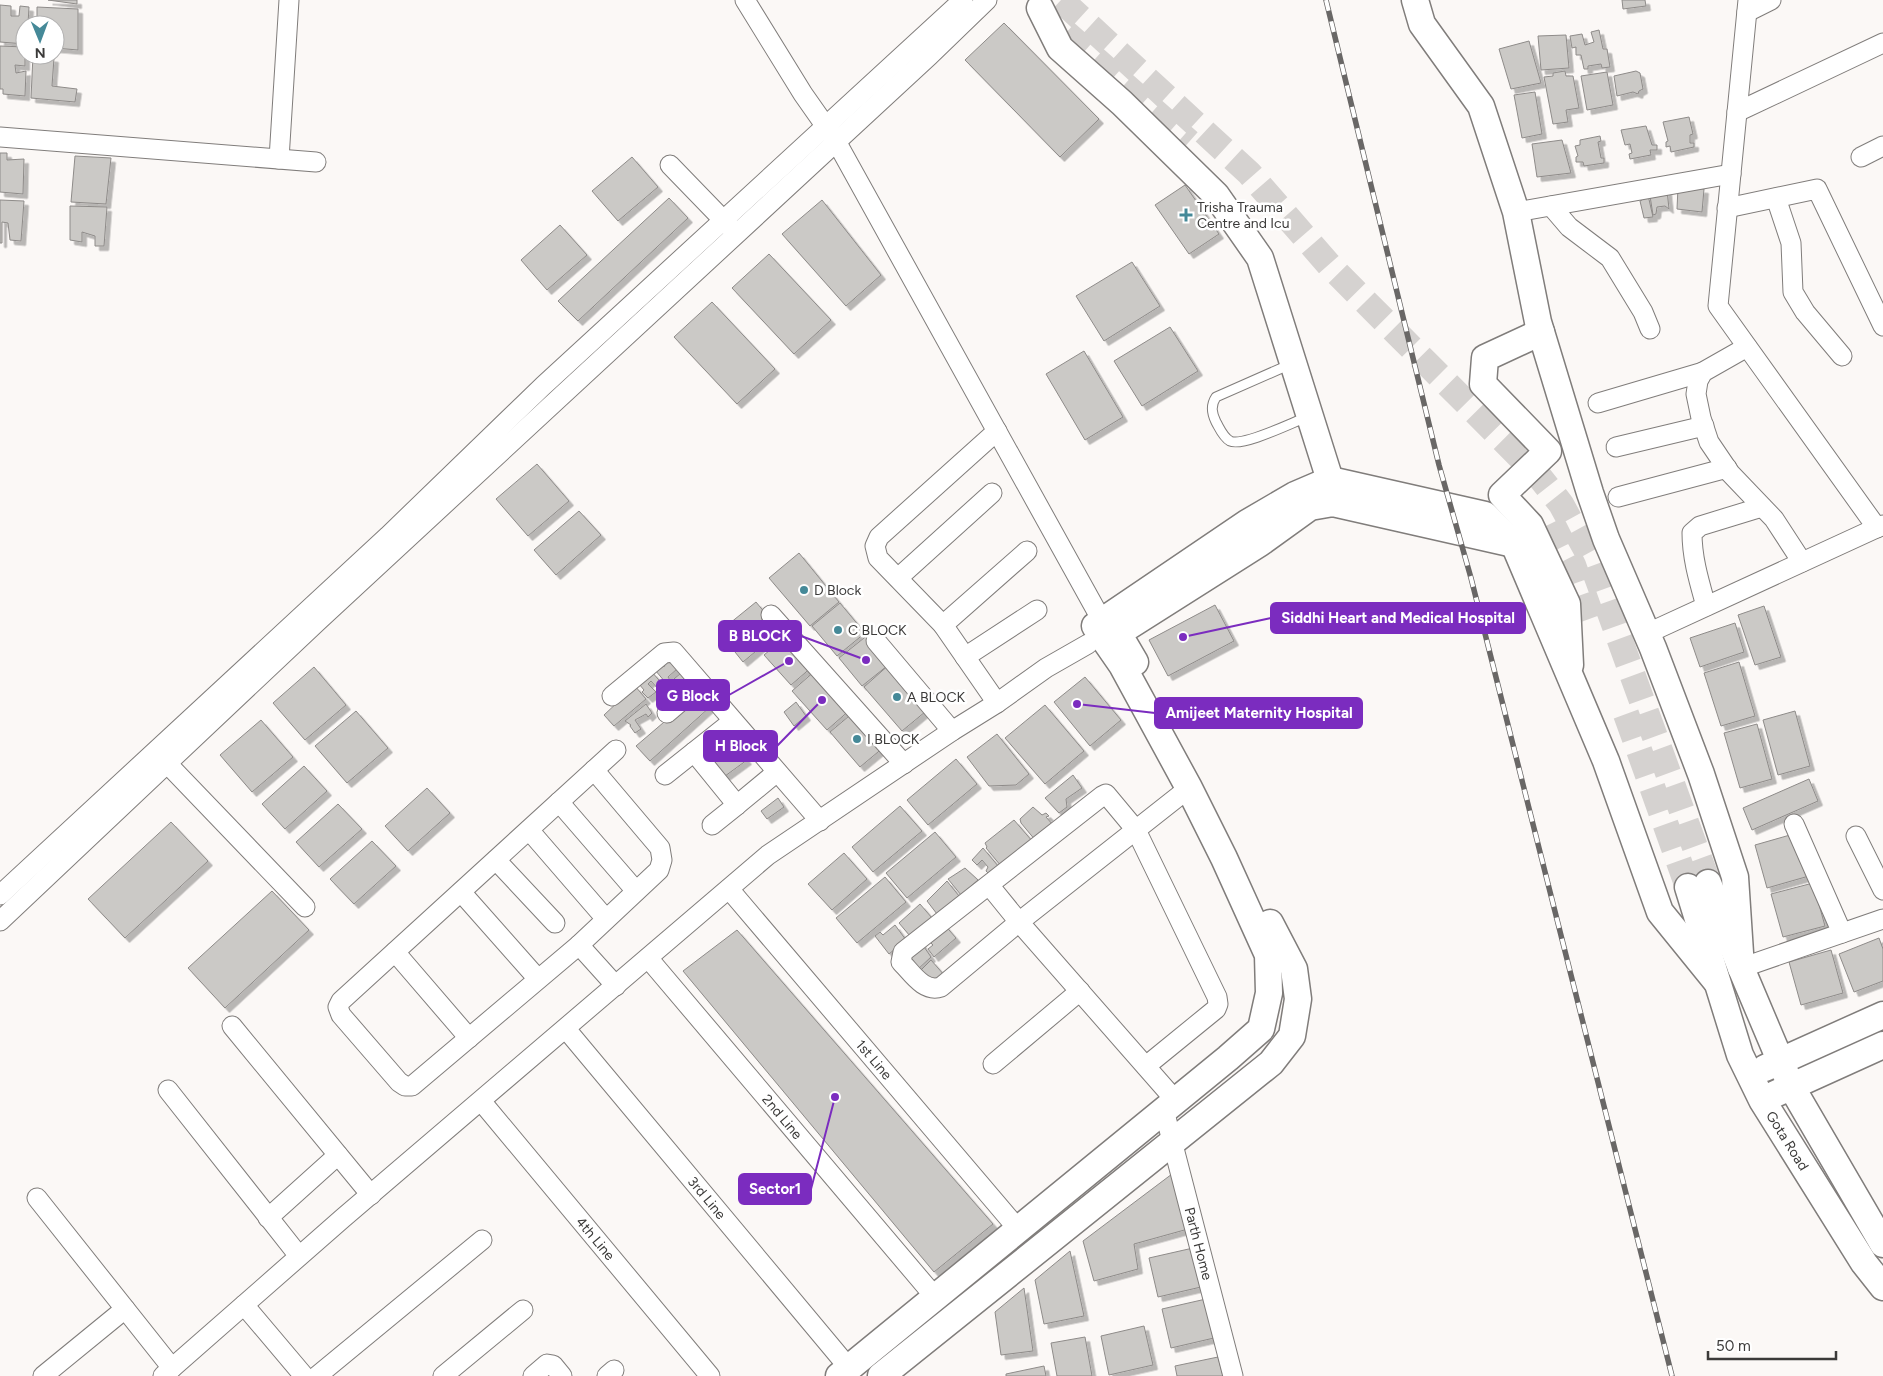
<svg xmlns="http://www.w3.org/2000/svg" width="1883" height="1376" font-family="Figtree,sans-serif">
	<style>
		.building { fill: #cbc9c6; stroke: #8e8b89; filter: url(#shadow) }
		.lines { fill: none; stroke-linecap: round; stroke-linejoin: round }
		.secondary-tunnel { stroke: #d5d2d0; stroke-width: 26; stroke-dasharray: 26 13; stroke-linecap: butt }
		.lane-casing { stroke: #807d7b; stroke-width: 11 }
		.street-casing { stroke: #807d7b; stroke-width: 21 }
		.secondary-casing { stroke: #807d7b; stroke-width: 29 }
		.lane { stroke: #fff; stroke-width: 9 }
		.street { stroke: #fff; stroke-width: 19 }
		.secondary { stroke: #fff; stroke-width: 26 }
		.rail-casing { stroke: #696766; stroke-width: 5.5 }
		.rail { stroke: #fff; stroke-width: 4; stroke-dasharray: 11; stroke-linecap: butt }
		.poi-dot { fill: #458998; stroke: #fff; stroke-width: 2 }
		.labels { text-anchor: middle; stroke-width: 5; stroke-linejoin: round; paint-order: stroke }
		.poi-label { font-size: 14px; fill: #3b3a39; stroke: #fff; text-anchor: start }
		.street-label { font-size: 14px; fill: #3b3a39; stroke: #fff }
		.leader { fill: none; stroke: #7b2cbf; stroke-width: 2 }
		.callout-dot { fill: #7b2cbf; stroke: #fff; stroke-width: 2 }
		.callout { fill: #7b2cbf; stroke: #7b2cbf; stroke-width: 2 }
		.callout-label { font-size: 15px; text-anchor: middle; font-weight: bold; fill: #fff }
	</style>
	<defs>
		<filter id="shadow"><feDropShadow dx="4.5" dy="4.5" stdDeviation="0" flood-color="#0004"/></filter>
	</defs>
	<rect width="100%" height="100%" fill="#fbf8f6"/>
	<path class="building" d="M48 0H77V4Z
		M1622 0H1645L1646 6 1623 9Z
		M0 5 11 6V16H19L20 6 29 7 28 24 33 25H25V44L0 42Z
		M37 7 78 9V50L55 48V25H37Z
		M1004 23 1099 119 1060 157 965 60Z
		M1599 30 1603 49H1607L1610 67 1602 68 1601 64 1588 66V69H1584L1581 55H1576V47L1572 48 1570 36 1582 34 1585 45 1594 42 1591 32Z
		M1566 35 1569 68 1541 70 1538 36Z
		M1529 41 1541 83 1511 89 1499 49Z
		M0 46 25 47V66L15 65 16 73 26 71 25 96 3 94V89H0Z
		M33 55 54 58 52 86 77 89 75 102 31 98Z
		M1565 71 1566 76H1573L1579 108 1566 110 1568 122 1553 124 1544 77 1553 76V73Z
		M1636 71 1640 73 1643 89 1639 91 1638 94 1633 92 1617 96 1614 76Z
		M1607 72 1613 105 1587 110 1581 76Z
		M1535 92 1542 134 1522 138 1514 95Z
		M1689 117 1693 134 1690 135V143H1694V147L1671 152 1670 146 1666 147V142L1668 141 1663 122Z
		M1646 126 1652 145H1657V150H1650L1651 155 1630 159 1629 154 1632 153 1630 144 1625 145 1621 130Z
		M1600 136 1601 141 1598 142 1601 158H1604V163L1584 166 1583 162H1576V157L1578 156 1575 146 1580 145V140Z
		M1562 140 1571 173 1537 177 1532 144Z
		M0 153H7V160L24 159 23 194 0 192Z
		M75 156 111 158 106 204 71 202Z
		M632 157 658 187 618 221 592 191Z
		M1185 185 1219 234 1189 254 1155 205Z
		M1678 187 1704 189 1702 212 1677 209Z
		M1667 190 1669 209 1665 206 1657 207 1656 214 1653 215 1650 196Z
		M1648 195 1653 217 1644 218 1640 201 1642 200V196Z
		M669 198 688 218 578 321 558 301Z
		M0 200 24 201 21 241 10 240 8 223 2 222V243H0Z
		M822 200 881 275 846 306 782 234Z
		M70 206 107 207 104 246H95V236L82 232V242L70 240Z
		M560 225 587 255 547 290 521 260Z
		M769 254 831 320 794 354 732 288Z
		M1132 262 1160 306 1104 341 1076 296Z
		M712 302 775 369 737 404 674 337Z
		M1170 327 1198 371 1142 406 1114 361Z
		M1084 351 1123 417 1085 440 1046 374Z
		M537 464 569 501 528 536 496 499Z
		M579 511 601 535 556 575 534 550Z
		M799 553 839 602 810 626 769 578Z
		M756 602 780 631 743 662 719 632Z
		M840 603 865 633 837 656 812 626Z
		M1215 605 1234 641 1168 676 1149 640Z
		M1764 606 1781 657 1755 665 1738 615Z
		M1735 623 1744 652 1700 667 1690 638Z
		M869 634 892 662 862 686 839 658Z
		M787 636 813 666 791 685 764 655Z
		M667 658 677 669 668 677 670 680 666 683 655 670 660 665 662 667 665 666 662 662Z
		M1739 662 1755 716 1721 726 1704 673Z
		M891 663 931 707 902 731 864 687Z
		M314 667 346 705 305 740 273 703Z
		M816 670 851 709 827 730 792 691Z
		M652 672 664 686 659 690 651 681 648 684 656 692 648 698 642 692 644 690 639 684Z
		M681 673 692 687 679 697 668 684Z
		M1085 677 1121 720 1090 746 1054 702Z
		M635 686 646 699 614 726 604 715Z
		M698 693 710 707 650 761 636 746Z
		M669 694 673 698 662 711 657 704Z
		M796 702 806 716 794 726 784 712Z
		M646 704 652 713 648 717 646 714 635 720 641 729 635 733 630 726 631 725 625 721Z
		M1045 705 1084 751 1045 784 1005 738Z
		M356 711 388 748 347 783 315 746Z
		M855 711 884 747 860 767 830 732Z
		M1795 711 1810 766 1778 775 1763 720Z
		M261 720 293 757 252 792 220 755Z
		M1757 724 1772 779 1740 788 1724 733Z
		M997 734 1029 774 1016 785 989 786 967 757Z
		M727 735 747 760 721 779 703 755Z
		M956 759 977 784 928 825 907 800Z
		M304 766 327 791 285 829 262 804Z
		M1073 775 1082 788 1066 799 1067 807 1059 813 1045 798Z
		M1809 779 1818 801 1752 830 1743 808Z
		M427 788 450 813 408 851 385 826Z
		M778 798 784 807 767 819 761 811Z
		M338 804 362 829 319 867 296 842Z
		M900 806 922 831 873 872 852 847Z
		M1033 807 1042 815 1046 813 1049 816 1046 817 1053 825 1036 841 1021 823 1020 819Z
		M1014 820 1033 842 1001 866 986 848 987 847 985 843Z
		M171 822 208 861 125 938 88 899Z
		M935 832 956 857 907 898 886 873Z
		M1797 833 1809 876 1767 888 1755 845Z
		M372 841 396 866 354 904 330 879Z
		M983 848 999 867 990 875 986 871 988 867 982 860 977 865 972 860Z
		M844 853 867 879 832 910 808 884Z
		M965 868 978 880 961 895 948 879Z
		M885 877 906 902 857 943 836 918Z
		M947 881 959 896 937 914 927 901Z
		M1813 883 1825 926 1783 937 1771 894Z
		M272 891 309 930 225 1008 188 968Z
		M920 904 932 918 910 936 899 923Z
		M943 923 956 938 934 957 928 949 933 945 925 937Z
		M895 925 906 940 889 954 875 936 880 932 883 935Z
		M737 930 993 1224 934 1272 683 971Z
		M1879 938 1883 949V981L1854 992 1839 954Z
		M920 941 931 957 916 971 903 955Z
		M1831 950 1843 993 1801 1005 1789 962Z
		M931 960 945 976 930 987 918 973Z
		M1172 1174 1188 1229 1134 1244 1138 1269 1094 1281 1083 1241Z
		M1193 1248 1201 1287 1158 1297 1149 1258Z
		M1070 1251 1084 1316 1044 1324 1035 1280Z
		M1024 1288 1033 1351 1001 1355 995 1312Z
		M1206 1299 1214 1338 1171 1348 1162 1309Z
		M1144 1326 1153 1365 1109 1375 1101 1336Z
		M1085 1337 1092 1376H1057L1051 1343Z
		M1218 1357 1223 1376H1177L1175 1366Z
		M1044 1366 1046 1376H1006V1374Z"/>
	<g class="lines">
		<path class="secondary-tunnel" d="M1061 0 1249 173 1330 266 1538 475 1561 504 1589 555 1708 883
			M1066 33 1189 142
			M1552 523 1573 565 1592 618
			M1626 714 1688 887"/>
		<g class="lane-casing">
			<path id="lane" d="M1291 364 1216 397C1210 406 1212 414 1216 422 1220 429 1223 437 1230 441 1243 447 1291 423 1307 417"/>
		</g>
		<g class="street-casing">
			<g id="street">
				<path d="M745 0 803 94 836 141 1096 610"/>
				<path d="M1748 0 1718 306 1877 528"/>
				<path d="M1747 12 1771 0"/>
				<path d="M1737 112 1883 43"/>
				<path d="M0 137 316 162"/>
				<path d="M1861 157 1883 146"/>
				<path d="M279 159 289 0"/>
				<path d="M670 165 731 228"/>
				<path d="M1776 198 1791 243 1793 292 1805 312 1842 356"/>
				<path d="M1551 206 1569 227 1610 258 1643 312 1650 329"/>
				<path d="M1727 208 1817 189 1883 326"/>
				<path d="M1516 212 1731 174"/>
				<path d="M1747 347 1703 372 1698 381 1696 394 1701 418 1709 442 1730 473 1774 519 1802 562"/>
				<path d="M1598 403 1703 372"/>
				<path d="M1616 447 1704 426"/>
				<path d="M1618 497 1727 468"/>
				<path d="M898 578 992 493"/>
				<path d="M1706 606C1699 581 1692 558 1692 533L1700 526 1762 507"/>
				<path d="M771 615 904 764"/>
				<path d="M943 625 1027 551"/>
				<path d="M1646 634 1883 525"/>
				<path d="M876 641 952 731"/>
				<path d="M965 657 1037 610"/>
				<path d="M612 696 664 653 674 652 820 821"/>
				<path d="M997 703 943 625 878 558 875 546 879 537 997 431"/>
				<path d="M667 713 701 684"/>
				<path d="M733 721 694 752 737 805 777 772"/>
				<path d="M158 754 305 907"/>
				<path d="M594 770 660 848 662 860 659 870 579 945 616 986"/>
				<path d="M665 775 694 752"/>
				<path d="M559 802 636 891"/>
				<path d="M1794 824 1842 933"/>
				<path d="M712 825 737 805"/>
				<path d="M529 830 606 919"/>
				<path d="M1856 836 1883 890"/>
				<path d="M496 860 555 923"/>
				<path d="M989 885 1019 922 941 987C924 993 912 973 901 962L903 952 1102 796 1106 794 1136 830 1217 997 1218 1004 1216 1009 1146 1066"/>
				<path id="s1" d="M729 889 1018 1229"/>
				<path d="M461 892 538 979"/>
				<path d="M0 895 388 536 543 386 963 0"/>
				<path d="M0 921 318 621 929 56 987 0"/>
				<path d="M579 945 412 1086H405L399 1082 341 1015 338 1007 341 1001 616 750"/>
				<path d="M395 952 469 1038"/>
				<path id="s2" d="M648 958 935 1297"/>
				<path d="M1741 968 1883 919"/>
				<path d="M232 1026 371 1195"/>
				<path id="s3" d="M566 1029 849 1368"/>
				<path d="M993 1064 1080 991"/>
				<path d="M168 1090 299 1256"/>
				<path id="s4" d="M481 1101 710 1376"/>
				<path d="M1176 1101 1019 922 1189 788"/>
				<path id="s5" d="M1164 1110 1233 1376"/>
				<path d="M37 1198 172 1368"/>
				<path d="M268 1218 338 1155"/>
				<path d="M244 1305 304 1376"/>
				<path d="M43 1376 125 1309"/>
				<path d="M163 1376 343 1218 768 855 952 731 997 703 1046 668 1088 644"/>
				<path d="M317 1376 482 1240"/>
				<path d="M443 1376 523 1310"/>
				<path d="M533 1376 547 1364 553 1365 562 1376"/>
				<path d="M607 1376 614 1370"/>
			</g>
		</g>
		<g class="secondary-casing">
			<g id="secondary">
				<path d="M1415 0 1422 24 1481 106 1516 212 1538 322 1590 493 1606 539 1653 648 1701 774 1735 877 1741 968"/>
				<path d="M1040 8 1060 48 1122 103 1216 195 1260 258 1330 480 1332 497"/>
				<path d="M1541 332 1485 358 1483 384 1548 451 1502 495 1530 525 1567 604 1570 665"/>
				<path d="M1135 662 1118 633 1260 543 1310 507 1333 503 1514 544"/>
				<path d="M1708 883 1741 968 1791 1086 1883 1244"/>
				<path id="s6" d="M1688 887 1740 1055 1762 1100 1864 1263 1883 1287"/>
				<path d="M1765 1068 1883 1015"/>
				<path d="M1775 1094 1883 1045"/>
				<path d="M839 1376 1228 1058 1261 1029 1269 993 1268 955 1224 858 1189 788 1122 665 1095 626 1247 523 1295 495 1330 480 1485 515 1514 544 1606 761 1660 912 1716 981"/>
				<path d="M881 1376 1271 1063 1292 1036 1298 999 1294 969 1270 923"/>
			</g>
		</g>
		<use href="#lane" class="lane"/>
		<use href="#street" class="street"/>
		<use href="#secondary" class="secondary"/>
		<g class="rail-casing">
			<path id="rail" d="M1326 0 1439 465 1471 578 1672 1376"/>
		</g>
		<use href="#rail" class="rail"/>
	</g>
	<g class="poi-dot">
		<path d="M1183.5 207.5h5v5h5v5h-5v5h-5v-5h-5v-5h5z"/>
		<circle cx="804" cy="590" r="5"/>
		<circle cx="838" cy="630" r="5"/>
		<circle cx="897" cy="697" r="5"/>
		<circle cx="857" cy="739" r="5"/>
	</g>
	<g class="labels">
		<g class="poi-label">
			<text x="1197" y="212">Trisha Trauma<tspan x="1197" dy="16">Centre and Icu</tspan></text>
			<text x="814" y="595">D Block</text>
			<text x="848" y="635">C BLOCK</text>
			<text x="907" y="702">A BLOCK</text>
			<text x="867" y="744">I BLOCK</text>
		</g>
		<g class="street-label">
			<text dy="5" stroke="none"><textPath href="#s1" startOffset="224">1st Line</textPath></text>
			<text dy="5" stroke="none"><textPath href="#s2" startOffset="208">2nd Line</textPath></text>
			<text dy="5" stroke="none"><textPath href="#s6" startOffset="274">Gota Road</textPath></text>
			<text dy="5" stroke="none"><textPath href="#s3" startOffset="220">3rd Line</textPath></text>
			<text dy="5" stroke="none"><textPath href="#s4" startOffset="179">4th Line</textPath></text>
			<text dy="5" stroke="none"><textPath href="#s5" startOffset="138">Parth Home</textPath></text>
		</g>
	</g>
	<path class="leader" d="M1183 637L1271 618M866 660L801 636M789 661L729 695M1077 704L1155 713M822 700L777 746M835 1097L811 1189"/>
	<g class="callout-dot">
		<circle cx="1183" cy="637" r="5"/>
		<circle cx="866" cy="660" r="5"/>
		<circle cx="789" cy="661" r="5"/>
		<circle cx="1077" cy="704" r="5"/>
		<circle cx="822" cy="700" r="5"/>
		<circle cx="835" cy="1097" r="5"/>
	</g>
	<g class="callout">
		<rect x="1271" y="603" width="254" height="30" rx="5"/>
		<rect x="719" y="621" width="82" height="30" rx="5"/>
		<rect x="657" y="680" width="72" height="30" rx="5"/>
		<rect x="1155" y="698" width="207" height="30" rx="5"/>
		<rect x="704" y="731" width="73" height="30" rx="5"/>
		<rect x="739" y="1174" width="72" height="30" rx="5"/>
	</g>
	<g class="callout-label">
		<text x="1398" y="623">Siddhi Heart and Medical Hospital</text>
		<text x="760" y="641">B BLOCK</text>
		<text x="693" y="701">G Block</text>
		<text x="1259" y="718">Amijeet Maternity Hospital</text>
		<text x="741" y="751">H Block</text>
		<text x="775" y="1194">Sector1</text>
	</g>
	<g transform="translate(40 40) rotate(179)"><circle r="24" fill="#ffffff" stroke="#b1b0b0"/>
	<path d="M0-4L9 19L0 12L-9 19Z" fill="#458998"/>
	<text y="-8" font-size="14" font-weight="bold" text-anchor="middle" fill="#3b3a39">N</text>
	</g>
	<path d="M1708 1351v8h128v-8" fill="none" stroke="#3b3a39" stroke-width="2.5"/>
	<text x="1716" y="1351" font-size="15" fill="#3b3a39" stroke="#ffffff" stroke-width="4" paint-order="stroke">50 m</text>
</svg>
